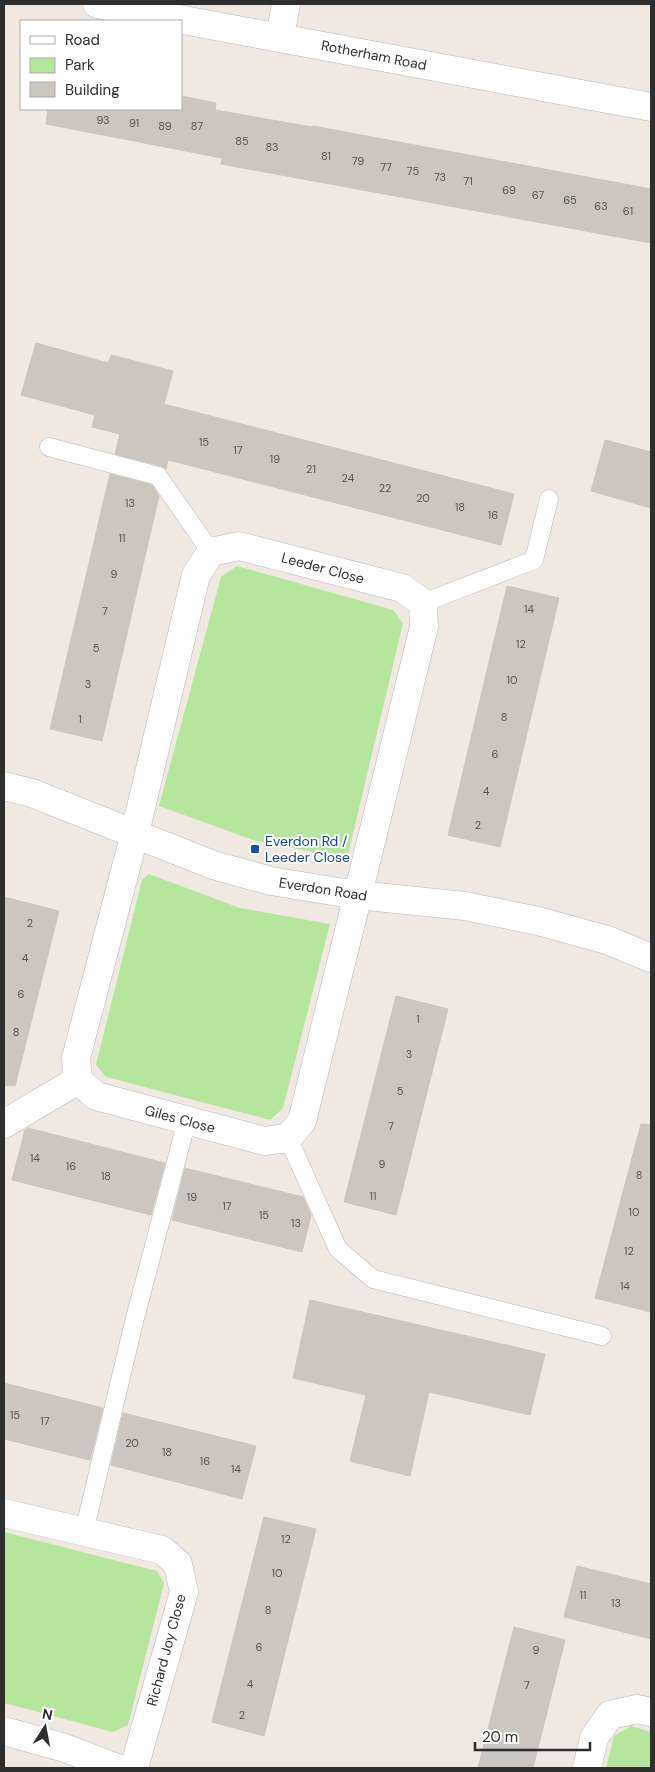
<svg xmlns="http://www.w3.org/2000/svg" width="655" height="1772" font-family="'DM Sans',sans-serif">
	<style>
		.green { fill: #b6e59e }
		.building { fill: #cbc7bf; stroke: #cbc5ba }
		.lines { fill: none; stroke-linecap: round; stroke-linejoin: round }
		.lane-casing { stroke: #b4b7c1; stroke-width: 19 }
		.street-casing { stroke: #b4b7c1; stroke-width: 29 }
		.secondary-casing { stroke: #b4b7c1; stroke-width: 29 }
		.lane { stroke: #fff; stroke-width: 18 }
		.street { stroke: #fff; stroke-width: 28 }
		.secondary { stroke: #fff; stroke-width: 28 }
		.transit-dot { fill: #1a4fb4; stroke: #fff; stroke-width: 2 }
		.labels { text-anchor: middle; stroke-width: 4; stroke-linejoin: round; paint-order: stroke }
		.number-label { font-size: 11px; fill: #555452 }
		.street-label { font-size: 14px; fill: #2e2e2e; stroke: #fff }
		.transit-label { font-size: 14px; fill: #164399; stroke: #fff; text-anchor: start }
	</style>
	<rect width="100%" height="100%" fill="#efe9e1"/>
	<path class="green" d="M237 566 393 610 403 623 347 859 253 840 159 806 221 577Z
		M149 874 240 908 330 924 283 1108 270 1120 106 1077 96 1065 142 880Z
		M4 1532 157 1571 164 1583 128 1725 113 1732 4 1703Z
		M631 1726 651 1732V1768H606L614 1736Z"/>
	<path class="building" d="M181 96 216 103 215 110 312 127 313 126 651 189V243L221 164 222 158 46 124 48 109H181Z
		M36 343 108 363 111 355 173 371 164 404 514 494 501 545 168 460 166 469 161 466 115 454 120 434 92 427 95 415 21 395Z
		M605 440 651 452V508L591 491Z
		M110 474 152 485 159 496 102 741 50 729Z
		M507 586 559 598 500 847 448 835Z
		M4 897 59 911 15 1086 4 1085Z
		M396 996 448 1009 396 1215 344 1202Z
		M641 1124 651 1125V1312L595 1298Z
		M28 1128 165 1163 151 1215 12 1180 25 1130Z
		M185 1168 303 1197 311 1215 302 1252 172 1220Z
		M310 1300 545 1354 530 1415 429 1392 410 1476 350 1461 366 1395 293 1378Z
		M4 1383 103 1408 90 1460 4 1439Z
		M123 1413 256 1446 242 1499 111 1465Z
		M264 1517 316 1529 264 1736 212 1722Z
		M577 1566 651 1584V1639L564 1617Z
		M514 1627 565 1640 533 1768H478Z"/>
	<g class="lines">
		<g class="lane-casing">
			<path id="lane" d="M49 447 158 476 211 552
				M423 603 534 560 549 499
				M288 1138 338 1249 373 1279 602 1336
				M84 1532 134 1322 187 1120"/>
		</g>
		<g class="street-casing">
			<path id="street" d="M280 37 286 4
				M239 546 402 588 423 603 424 627 302 1121 288 1138 264 1141 96 1096 78 1080 76 1058 135 833 196 575 211 552Z
				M4 786 32 793 213 865 271 881 357 895 465 906 538 921 607 940 651 958
				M4 1124 78 1080
				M4 1513 162 1550 178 1564 184 1592 134 1768
				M4 1731 65 1748 117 1768
				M587 1768 594 1738 610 1715 637 1709 651 1712"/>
		</g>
		<g class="secondary-casing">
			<path id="secondary" d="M97 4 651 107"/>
		</g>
		<use href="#lane" class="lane"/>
		<use href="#street" class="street"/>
		<use href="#secondary" class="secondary"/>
	</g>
	<rect class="transit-dot" x="250" y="844" width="10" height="10" rx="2.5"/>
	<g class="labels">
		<g class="number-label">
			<text x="103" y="124">93</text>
			<text x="134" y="127">91</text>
			<text x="165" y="130">89</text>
			<text x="197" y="130">87</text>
			<text x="242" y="145">85</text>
			<text x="272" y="151">83</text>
			<text x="326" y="160">81</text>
			<text x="358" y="165">79</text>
			<text x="386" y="171">77</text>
			<text x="413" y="175">75</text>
			<text x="440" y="181">73</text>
			<text x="468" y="185">71</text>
			<text x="509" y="194">69</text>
			<text x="538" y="199">67</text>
			<text x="570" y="204">65</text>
			<text x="601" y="210">63</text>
			<text x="628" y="215">61</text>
			<text x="204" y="446">15</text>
			<text x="238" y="454">17</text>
			<text x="275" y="463">19</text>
			<text x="311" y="473">21</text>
			<text x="348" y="482">24</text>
			<text x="385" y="492">22</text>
			<text x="423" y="502">20</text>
			<text x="130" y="507">13</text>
			<text x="460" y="511">18</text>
			<text x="493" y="519">16</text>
			<text x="122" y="542">11</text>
			<text x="114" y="578">9</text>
			<text x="529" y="613">14</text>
			<text x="105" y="615">7</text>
			<text x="521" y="648">12</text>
			<text x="96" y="652">5</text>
			<text x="512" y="684">10</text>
			<text x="88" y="688">3</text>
			<text x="504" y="721">8</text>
			<text x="80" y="723">1</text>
			<text x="495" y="758">6</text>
			<text x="486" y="795">4</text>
			<text x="478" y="829">2</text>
			<text x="30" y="927">2</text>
			<text x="25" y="962">4</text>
			<text x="21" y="998">6</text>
			<text x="418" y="1023">1</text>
			<text x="16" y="1036">8</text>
			<text x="409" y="1058">3</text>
			<text x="400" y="1095">5</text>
			<text x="391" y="1130">7</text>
			<text x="35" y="1162">14</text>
			<text x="382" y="1168">9</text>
			<text x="71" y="1170">16</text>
			<text x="639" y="1179">8</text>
			<text x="106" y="1180">18</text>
			<text x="373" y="1200">11</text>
			<text x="192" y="1201">19</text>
			<text x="227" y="1210">17</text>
			<text x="634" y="1216">10</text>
			<text x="264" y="1219">15</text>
			<text x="296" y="1227">13</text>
			<text x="629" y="1255">12</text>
			<text x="625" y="1290">14</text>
			<text x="15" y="1419">15</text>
			<text x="45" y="1425">17</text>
			<text x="132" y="1447">20</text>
			<text x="167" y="1456">18</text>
			<text x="205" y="1465">16</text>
			<text x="236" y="1473">14</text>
			<text x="286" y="1543">12</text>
			<text x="277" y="1577">10</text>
			<text x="583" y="1599">11</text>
			<text x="616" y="1607">13</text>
			<text x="268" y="1614">8</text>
			<text x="259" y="1651">6</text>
			<text x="536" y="1654">9</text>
			<text x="250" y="1688">4</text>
			<text x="527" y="1689">7</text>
			<text x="242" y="1719">2</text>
		</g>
		<g class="street-label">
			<text transform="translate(374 55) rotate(11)" y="5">Rotherham Road</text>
			<text transform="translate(323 568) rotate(15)" y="5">Leeder Close</text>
			<text transform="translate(323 889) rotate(9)" y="5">Everdon Road</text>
			<text transform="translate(180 1119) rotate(15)" y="5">Giles Close</text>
			<text transform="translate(166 1650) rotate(-75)" y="5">Richard Joy Close</text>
		</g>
		<g class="transit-label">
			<text x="265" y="846">Everdon Rd /<tspan x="265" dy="16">Leeder Close</tspan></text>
		</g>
	</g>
	<rect width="655" height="1772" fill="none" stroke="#2e2e2e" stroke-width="10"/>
	<rect x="20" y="20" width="162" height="90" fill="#ffffff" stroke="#ababab"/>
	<rect x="30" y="36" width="25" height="8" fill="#ffffff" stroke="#ababab"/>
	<text x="65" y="45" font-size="15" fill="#2e2e2e">Road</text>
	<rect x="30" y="58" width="25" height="15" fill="#b6e59e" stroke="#ababab"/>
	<text x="65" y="70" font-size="15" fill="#2e2e2e">Park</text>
	<rect x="30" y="82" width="25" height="15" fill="#cbc7bf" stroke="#ababab"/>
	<text x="65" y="95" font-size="15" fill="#2e2e2e">Building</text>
	<g transform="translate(45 1727) rotate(11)" stroke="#ffffff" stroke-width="4" paint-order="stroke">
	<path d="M0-4L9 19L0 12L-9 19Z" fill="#2e2e2e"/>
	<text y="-8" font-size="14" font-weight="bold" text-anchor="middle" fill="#2e2e2e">N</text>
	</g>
	<path d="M475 1742v8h115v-8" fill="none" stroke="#2e2e2e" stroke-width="2.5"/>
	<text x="482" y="1742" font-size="15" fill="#2e2e2e" stroke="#ffffff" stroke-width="4" paint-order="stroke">20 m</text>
</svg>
